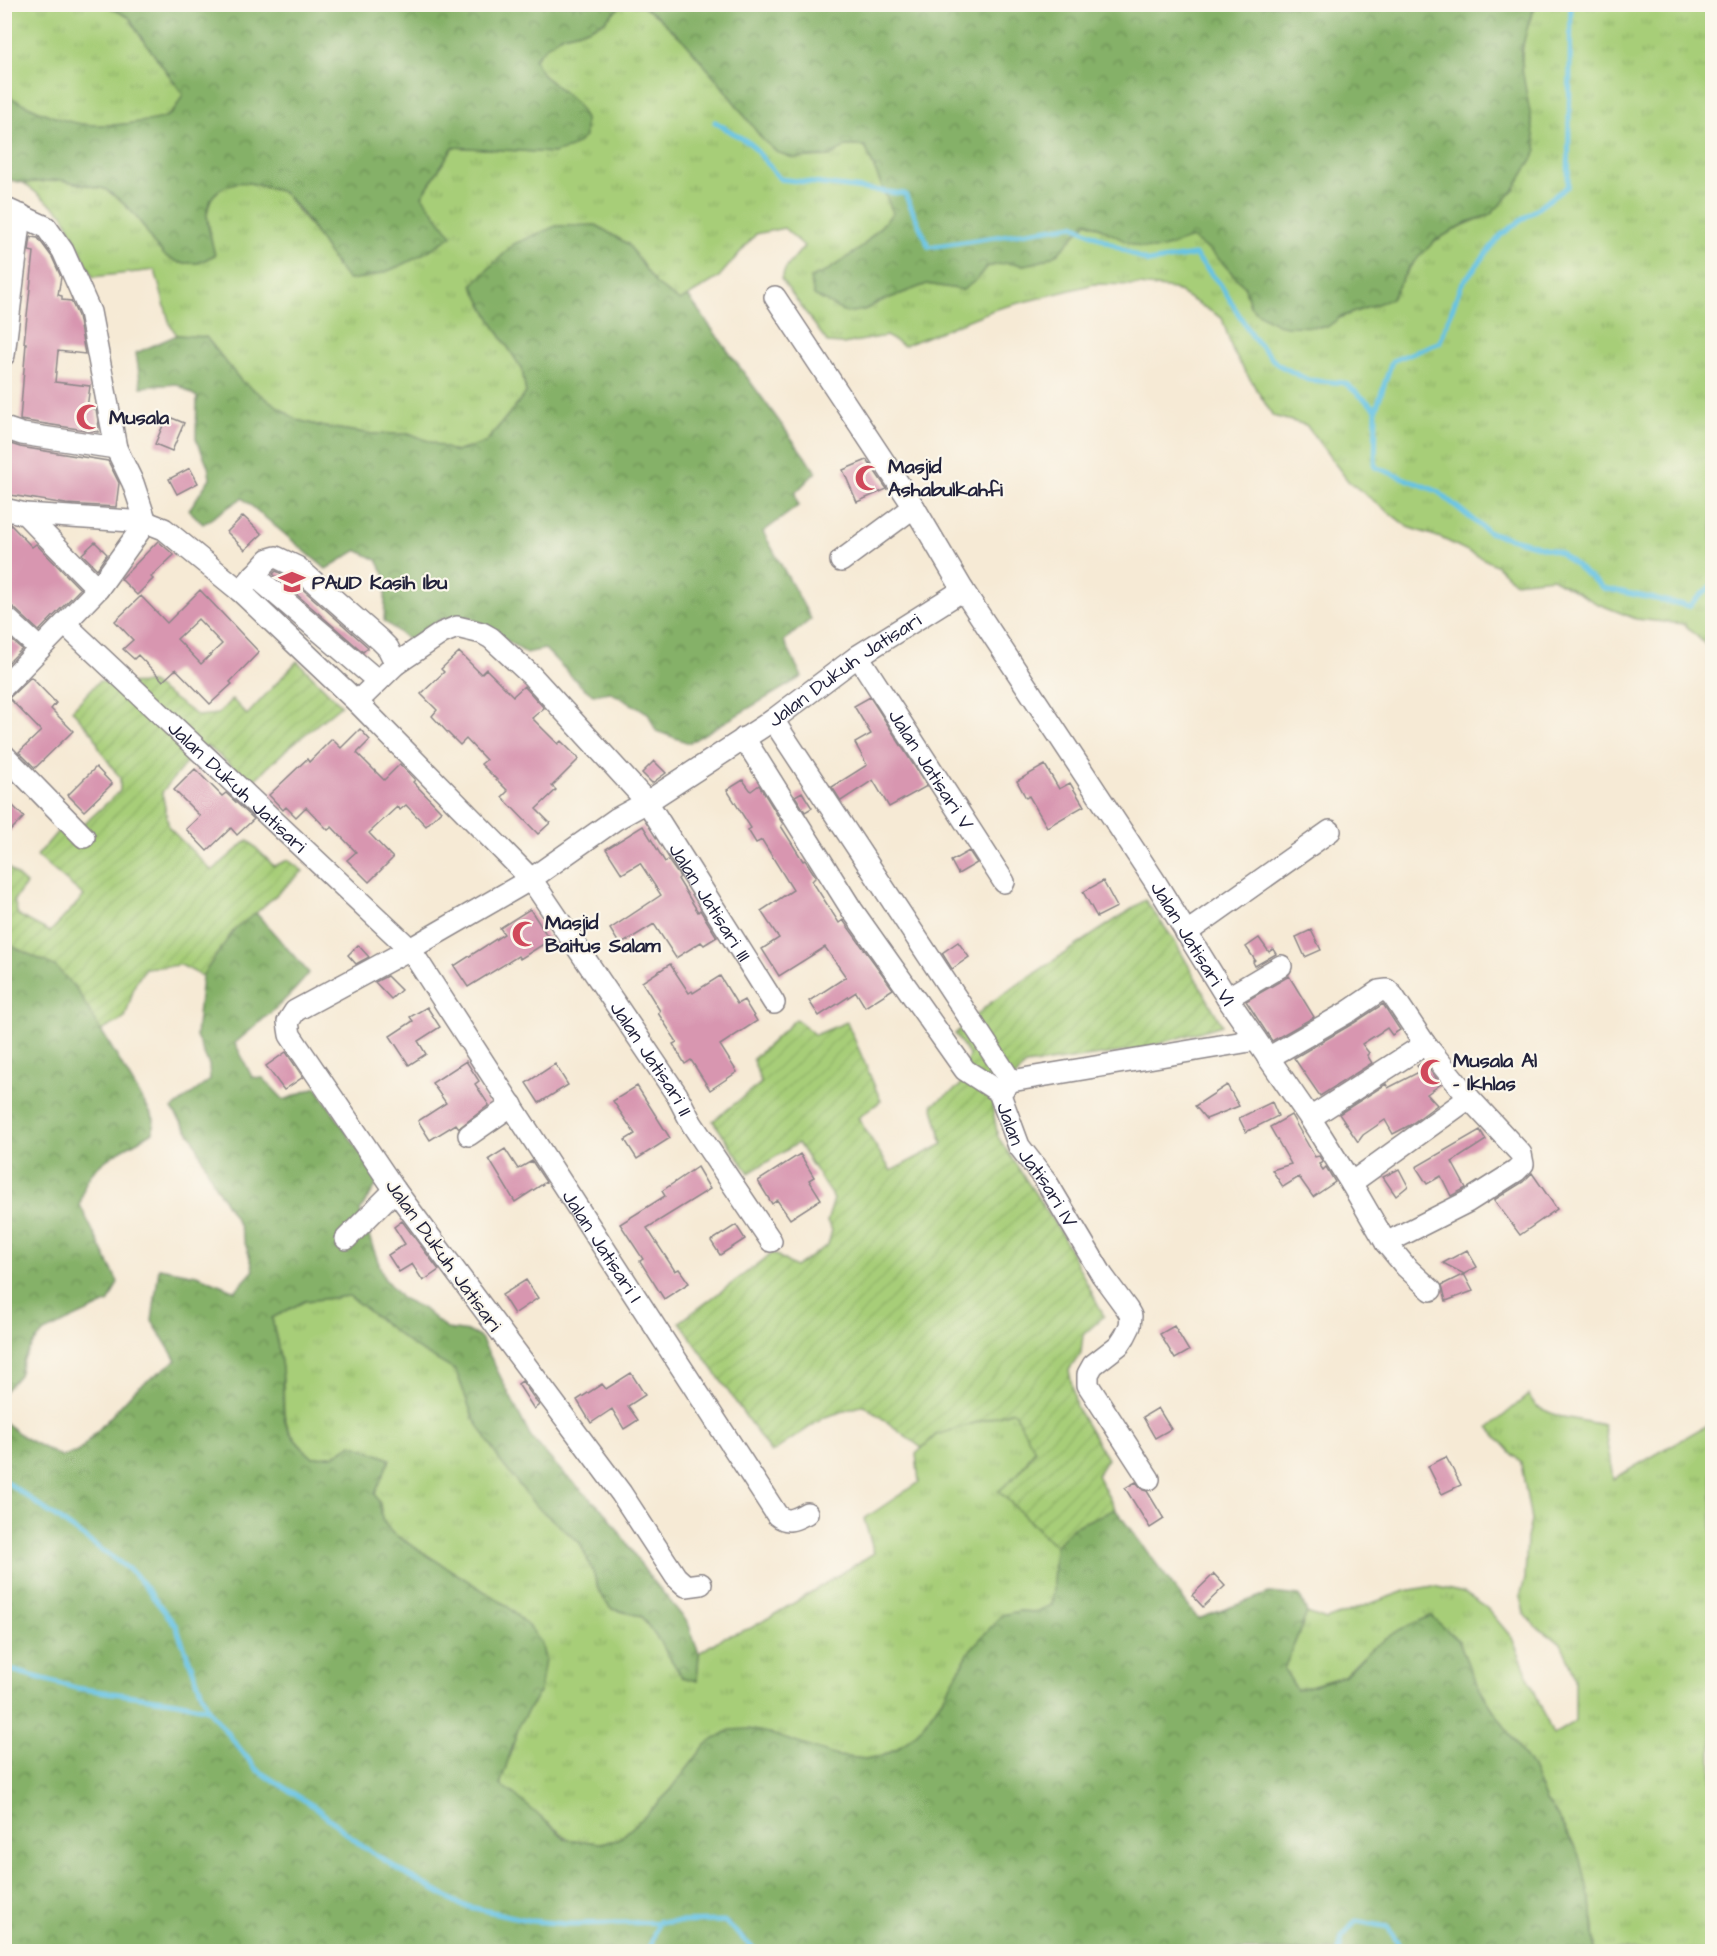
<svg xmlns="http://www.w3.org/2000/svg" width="1717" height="1956" font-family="'Architects Daughter',sans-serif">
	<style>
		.grass { fill: url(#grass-tufts); stroke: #64785a; stroke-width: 1.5 }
		.forest { fill: url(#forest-crowns); stroke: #546a52; stroke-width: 1.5 }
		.garden { fill: url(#garden-furrows); stroke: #64785a; stroke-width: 1.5 }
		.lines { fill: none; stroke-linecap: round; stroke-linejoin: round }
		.stream { stroke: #66c3e4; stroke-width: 5 }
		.building { fill: #d896b0; fill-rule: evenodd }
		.minor-casing { stroke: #8c8688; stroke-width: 24 }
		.minor { stroke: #fff; stroke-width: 21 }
		.labels { text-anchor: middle; stroke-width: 4.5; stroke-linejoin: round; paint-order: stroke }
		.poi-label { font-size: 20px; font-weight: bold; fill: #22223b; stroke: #fbf7ec; text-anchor: start }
		.street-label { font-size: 20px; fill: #22223b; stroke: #fbf7ec }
	</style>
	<defs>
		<pattern id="grass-tufts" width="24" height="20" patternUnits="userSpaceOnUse" patternTransform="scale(1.5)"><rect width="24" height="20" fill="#a7ce78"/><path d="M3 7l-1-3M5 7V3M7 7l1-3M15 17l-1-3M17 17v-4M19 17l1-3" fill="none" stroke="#8fb169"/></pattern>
		<pattern id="forest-crowns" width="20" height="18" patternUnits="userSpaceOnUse" patternTransform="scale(1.5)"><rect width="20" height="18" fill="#85b168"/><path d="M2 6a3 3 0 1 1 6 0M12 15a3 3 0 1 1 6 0" fill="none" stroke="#6c9057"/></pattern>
		<pattern id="garden-furrows" width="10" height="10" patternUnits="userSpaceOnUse" patternTransform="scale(1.5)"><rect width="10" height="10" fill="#a7ce78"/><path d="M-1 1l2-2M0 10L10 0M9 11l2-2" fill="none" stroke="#8fb169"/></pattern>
	</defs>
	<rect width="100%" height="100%" fill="#fbf7ec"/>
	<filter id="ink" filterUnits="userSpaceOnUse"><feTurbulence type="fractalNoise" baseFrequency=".0167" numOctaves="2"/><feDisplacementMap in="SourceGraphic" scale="12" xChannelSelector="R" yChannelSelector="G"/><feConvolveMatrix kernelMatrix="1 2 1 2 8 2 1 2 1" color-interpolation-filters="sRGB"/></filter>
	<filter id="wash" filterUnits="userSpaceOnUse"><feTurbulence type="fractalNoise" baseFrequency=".008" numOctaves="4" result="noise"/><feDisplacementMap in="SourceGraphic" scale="24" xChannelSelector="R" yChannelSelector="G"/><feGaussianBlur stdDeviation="1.35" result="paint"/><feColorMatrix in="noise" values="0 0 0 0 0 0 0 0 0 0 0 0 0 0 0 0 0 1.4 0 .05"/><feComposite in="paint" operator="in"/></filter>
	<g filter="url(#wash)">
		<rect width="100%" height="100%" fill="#f6ead5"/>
		<path class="grass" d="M5 4H106L130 18 139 34 183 94C180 100 176 109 171 113 164 120 149 121 140 122 84 131 61 122 11 98L5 100Z
			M622 5 643 6 657 16 684 41 718 81 763 140 777 152 831 156 846 146H865L893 213 861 248 825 272 864 310 879 302 927 284 963 290 976 280 986 267 1006 263 1024 265 1058 253 1087 222C1107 229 1139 252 1161 248 1171 246 1182 241 1192 238L1216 256 1245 287 1250 306 1327 327 1341 317 1391 299C1397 289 1402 279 1408 270 1426 242 1459 225 1490 215L1522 69C1521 46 1526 25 1537 5H1712V651L1684 624 1636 619 1596 603 1552 578 1514 582 1496 565 1441 538 1408 527 1348 481 1306 425 1273 416 1233 352 1222 318 1174 289 1139 285 1094 284 996 309 904 346 886 336 843 344 828 343 781 279 786 268 804 246 784 228 756 234 718 278 680 301 656 284 628 244 472 285 496 329 522 369 526 393 486 442 455 452 411 434H373L325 427 297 420 241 381 206 337 177 335 170 325 155 270 93 277 63 214 24 183 61 180 105 189 120 200 133 213 144 227 153 243 180 263H198L214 255 207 214 211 197 225 186 242 181 283 192 317 235 337 267 422 196 453 147 553 153 577 104 543 75 534 59 548 45 563 35 588 29 603 22Z
			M349 1296 413 1346 456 1371 473 1417 535 1505 580 1543 593 1572 600 1594 612 1609 641 1616 660 1642 697 1680 699 1653 722 1638 751 1628 794 1603 874 1553 864 1519 919 1482 916 1454 936 1435 1014 1411 1035 1449 1019 1473 999 1491 1055 1546 1052 1605 1035 1612 1019 1611 971 1649 944 1696 922 1727 910 1739 897 1749 882 1756 865 1759 837 1756 802 1746 706 1744 673 1788 644 1817 618 1840 600 1843 570 1840 500 1785 520 1723 540 1691 506 1605 392 1533 382 1520 380 1504 375 1494 389 1459 352 1444 333 1456 312 1457C274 1423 287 1413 282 1369 280 1352 275 1335 272 1318L305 1301Z
			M1528 1395 1537 1407 1558 1416 1604 1425 1613 1479 1712 1422V1951H1595L1594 1925 1574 1845 1557 1815 1546 1801 1532 1768 1481 1691 1472 1675 1459 1641 1401 1629 1371 1649 1344 1676 1297 1690 1284 1669 1307 1613 1326 1620 1405 1591 1433 1586 1464 1593 1487 1608 1512 1638 1553 1735 1575 1721V1679L1570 1663 1561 1643 1535 1626 1524 1613 1520 1596 1525 1579 1527 1538 1531 1521 1521 1463 1489 1428Z"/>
		<path class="forest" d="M106 5H622L603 22 588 29 563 35 548 45 534 59 543 75 577 104 585 119V137L571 148 553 153 453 147 422 196 452 236C419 257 388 277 348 280 325 253 311 219 285 194 278 188 263 187 254 184 233 179 208 189 207 214 207 227 212 242 215 255L198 263H180L165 256 153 243 144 227 133 213 120 200 105 189 61 180 24 183 5 179V100L11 98C61 122 84 131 140 122 149 121 163 120 171 114 176 109 180 100 183 94L139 34 130 18Z
			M640 5H1537L1531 15 1521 51 1522 69 1537 151 1513 191 1501 204 1490 215 1468 222 1436 240 1409 267 1391 299 1341 317 1327 327 1287 326 1277 324 1256 312 1250 306 1245 287 1216 256 1192 238C1181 241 1168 248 1156 249 1131 250 1110 230 1087 222L1058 253 1042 261 1024 265 1006 263 986 267 976 280 963 290 927 284 879 302 864 310 846 313 814 295 810 278 825 272 861 248 893 213 865 146H846L831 156 793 158 777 152 763 140 718 81 684 41 657 16Z
			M596 225 628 244 656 284 680 301 688 296 816 472 795 493 798 506 763 532 811 619 784 641 802 677 689 743 656 731 648 713 610 692 593 695 580 685 545 649 526 653 470 617 441 619 409 640 384 621 386 578 377 560 357 550 326 569 242 498 203 524 189 510 210 478 208 466 196 438 197 397 177 384 141 387 136 353 177 335 206 337 241 381 297 420 325 427 372 434H411L456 452 486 442 526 393 522 369 496 329 472 285 514 244 556 226Z
			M256 913 309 973C288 1000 261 1021 235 1043L252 1077 263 1078 284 1100 316 1087 379 1181 360 1211 384 1278 401 1298 422 1308 447 1329 470 1332 481 1338 530 1436 563 1473 607 1514 646 1572 688 1623 699 1653 697 1681 682 1677 660 1642 641 1616 612 1609 600 1594 593 1572 580 1543 535 1505 500 1461 473 1417 456 1371 413 1346 349 1296 305 1301 272 1318C275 1335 280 1352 282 1369 286 1413 274 1424 312 1457L333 1456 352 1444 390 1459 375 1494 380 1504 382 1520 392 1533 506 1605 531 1629 541 1642 545 1659 540 1691 520 1723 500 1785 514 1794 566 1839 600 1843 618 1840 644 1817 670 1791 706 1744 730 1730 749 1729 768 1733 837 1756 865 1759 882 1756 897 1749 910 1739 922 1727 944 1696 971 1649 1002 1615 1019 1611 1035 1612 1052 1605 1055 1546 1073 1527 1115 1509 1198 1619 1269 1593 1300 1596 1307 1613 1284 1669 1297 1690 1344 1676 1371 1649 1401 1629 1431 1616 1459 1641 1472 1675 1481 1691 1532 1768 1546 1801 1557 1815 1581 1859 1592 1909 1595 1951H5L4 1422 25 1438 61 1457 78 1452 136 1389 176 1360 152 1321 159 1268 197 1275 235 1291 254 1270 239 1225 213 1182 193 1138 172 1109 210 1080 209 1065 196 1036 202 976 235 928Z
			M5 943 55 966 76 988 154 1119 153 1132C130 1147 100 1157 86 1182 83 1189 82 1198 80 1205L118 1282 109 1302 44 1332 32 1345 24 1359 19 1375 5 1391Z"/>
		<path class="garden" d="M297 661 341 705 288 748 252 782 207 746 191 757 162 792 169 828 212 871 248 840 274 866 288 860 303 871 256 913 235 928 202 976 181 965 145 968 135 984 125 1018 101 1031 76 988 55 966 5 943V865L26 884 14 900 18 915 50 932 84 896 37 856 64 824H84L120 791V778L100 750 94 735 72 710 99 681 118 684 151 683 198 716 218 714 232 699 247 715Z
			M1145 900 1174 940 1222 1025 1138 1050 1025 1065 992 1106 998 1137 1061 1233 1104 1316 1083 1335 1081 1353 1069 1370 1076 1407 1107 1459 1097 1475 1115 1509 1073 1527 1055 1546 999 1491 1019 1473 1035 1450 1013 1411 936 1435 922 1448 864 1405 825 1417 771 1453 680 1322 773 1253 795 1267 828 1245 832 1230 827 1222 834 1199 798 1143 749 1173 713 1121 761 1083 753 1059 796 1019 815 1035 847 1022 881 1101 858 1118 891 1171 943 1144 932 1105 960 1086 969 1055 955 1034 990 1003Z"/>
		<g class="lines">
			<path class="stream" d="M715 122 751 144 780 179 905 194 929 247 1074 225 1148 262 1195 255 1220 284 1254 339 1277 364 1308 380 1345 383 1376 409 1375 467 1437 491 1488 532 1559 552 1603 588 1689 606 1712 585
				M1376 409 1392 361 1440 342 1461 285 1501 235 1568 186 1571 4
				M4 1480 134 1573 176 1626 208 1709 257 1770 315 1807 362 1846 406 1874 461 1905 532 1921 567 1924 724 1921 755 1950 760 1952
				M4 1668 76 1688 177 1702 208 1709
				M648 1952 659 1921
				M1339 1952 1342 1937 1356 1921 1388 1927 1403 1952"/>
		</g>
		<g id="blocks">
			<path class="building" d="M31 237 38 238 52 257 61 277 58 295 62 296V300L71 301 78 316 85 354 58 351 55 382 90 386 87 408 96 409 99 427 98 432 20 420 26 343H24L34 252 29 251Z
				M167 416 184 423 172 451 155 444Z
				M4 442 20 447 108 461 119 483 116 507 66 504 4 494Z
				M867 460 887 489 857 502 843 470Z
				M190 468 198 483 177 494 169 479Z
				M243 516 262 534 245 550 227 532Z
				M4 522 9 523 32 547 36 544 80 589 39 631 13 607 4 604Z
				M158 541 174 555 151 577 153 579 137 595 121 579Z
				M95 542 107 554 97 569 82 554Z
				M276 571 290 578 368 647 363 652 273 574Z
				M200 590 259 652 230 682 232 684 210 704 176 669 163 681 138 655 134 659 123 649 133 640 115 621 141 596 167 623ZM198 619 222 644 201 664 177 639Z
				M4 634 22 649 4 667Z
				M459 652 481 674 486 669 513 696 524 686 544 708 532 718 558 744 561 741 579 759 552 786 556 790 536 809 550 823 538 834 502 797 508 791 481 764 486 760 466 739 460 745 446 731 432 716 437 710 421 694 444 672 441 669Z
				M31 677 56 703 51 709 73 731 35 768 19 752 41 731 9 698Z
				M870 697 927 786 889 807 873 780 841 801 832 787 867 765 855 743 871 734 854 706Z
				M360 729 370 740 357 753 384 780 400 764 415 780 413 782 441 811 426 826 406 805 400 810 397 807 369 833 393 858 369 882 347 860 356 852 332 827 328 830 306 807 296 817 286 807 283 810 269 795 307 759 309 762 332 739 341 748Z
				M654 761 666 773 652 783 642 773Z
				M1045 765 1059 789 1070 783 1084 806 1047 827 1029 796 1026 798 1017 781Z
				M96 767 112 784 84 811 68 795Z
				M195 769 222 796 226 793 254 819 237 835 231 828 207 851 186 829 200 816 174 790Z
				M743 780 751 791 759 785 783 824 781 826 803 861 805 860 816 877 812 881 839 923 843 920 893 989 865 1007 856 992 819 1016 809 1001 846 977 825 947 779 976 762 949 779 938 761 911 793 890 762 840 756 843 748 830 751 828 727 790Z
				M802 792 812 808 805 812 795 796Z
				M4 797 24 817 4 837Z
				M643 826 665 862 668 860 680 877 678 879 698 912 700 910 717 937 704 945 701 942 676 958 654 924 620 945 610 929 661 895 640 863 622 874 606 849Z
				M969 851 977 863 958 874 951 861Z
				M1103 881 1117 907 1097 917 1083 892Z
				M530 909 550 940 520 959 518 956 468 987 454 966 504 934 500 928Z
				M1311 930 1321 950 1305 957 1296 937Z
				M1259 938 1269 952 1273 949 1276 954 1255 966 1253 962 1255 960 1246 947Z
				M958 942 969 957 952 969 942 953Z
				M358 945 369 957 356 964 348 955Z
				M670 964 689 993 692 991 693 993 720 976 737 1004 744 1000 757 1021 720 1045 737 1072 710 1090 691 1060 685 1064 673 1044 677 1042 658 1013 660 1011 642 982Z
				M387 976 401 990 391 999 375 982Z
				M1289 976 1314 1017 1272 1041 1246 1001Z
				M1383 1004 1400 1030 1392 1035 1387 1028 1362 1044 1369 1053 1367 1055 1372 1063 1320 1096 1294 1058 1354 1023Z
				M427 1007 440 1027 418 1041 426 1054 409 1065 390 1036 413 1021 410 1017Z
				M286 1052 303 1077 284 1090 266 1066Z
				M466 1061 479 1081 475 1084 489 1105 459 1128 456 1124 430 1140 418 1121 446 1103 432 1083Z
				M1423 1062 1441 1084 1427 1094 1437 1105 1410 1125 1393 1134 1385 1120 1363 1135 1358 1142 1339 1114 1386 1084 1388 1088 1421 1071 1417 1066Z
				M555 1064 568 1085 539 1103 526 1083Z
				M1227 1085 1239 1106 1206 1119 1195 1106Z
				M637 1086 670 1138 637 1159 625 1140 635 1134 613 1101Z
				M1272 1102 1278 1116 1246 1132 1239 1118Z
				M1291 1115 1315 1157 1319 1156 1323 1162 1319 1164 1323 1170 1326 1167 1335 1182 1313 1197 1299 1177 1283 1187 1272 1170 1291 1164 1270 1127Z
				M1480 1130 1486 1140 1452 1162 1466 1188 1451 1196 1441 1176 1427 1184 1416 1167Z
				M505 1149 518 1169 532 1161 546 1182 515 1202 489 1159Z
				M800 1154 814 1177 809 1180 821 1199 790 1219 777 1200 772 1204 758 1181Z
				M697 1167 710 1189 647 1228 675 1271 679 1269 689 1283 664 1299 640 1261 643 1259 620 1224 665 1196 662 1191Z
				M1399 1169 1408 1186 1396 1196 1383 1177Z
				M1532 1173 1557 1209 1520 1235 1494 1200 1523 1182Z
				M402 1221 439 1270 423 1281 412 1264 399 1272 388 1255 405 1244 394 1227Z
				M736 1225 745 1239 720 1255 711 1241Z
				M1467 1250 1477 1267 1464 1274 1443 1263Z
				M1464 1274 1473 1291 1446 1301 1442 1285Z
				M526 1280 538 1298 514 1314 502 1295Z
				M1174 1326 1189 1351 1175 1359 1160 1334Z
				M631 1373 645 1395 628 1406 638 1420 624 1429 612 1409 591 1423 577 1400 602 1384 606 1389Z
				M522 1381 539 1405 534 1409 518 1384Z
				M1158 1408 1171 1429 1155 1438 1143 1417Z
				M1446 1457 1461 1485 1442 1494 1428 1466Z
				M1136 1482 1143 1490 1147 1491 1164 1519 1150 1528 1125 1488Z
				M1214 1574 1225 1586 1203 1607 1192 1595Z"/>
		</g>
	</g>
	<g filter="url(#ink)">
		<use href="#blocks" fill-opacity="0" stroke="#8c8688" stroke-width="1.5"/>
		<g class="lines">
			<g class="minor-casing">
				<g id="minor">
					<path d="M4 208 46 227 63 251 90 312 116 448 133 483 146 522"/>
					<path id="s1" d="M775 297 914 507 963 590 1154 880 1227 998 1310 1118 1351 1183 1386 1243 1406 1267 1431 1290"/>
					<path d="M4 355 21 215"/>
					<path d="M4 428 22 434 116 448"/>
					<path id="s2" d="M4 509 25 514 146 522 164 529 240 591 357 702 531 879 677 1095 692 1124 771 1241"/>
					<path d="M25 514 98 589"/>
					<path d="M841 561 914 507"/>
					<path d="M254 575 378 681"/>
					<path d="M240 591 269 559 276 557 297 567 380 640 388 648 396 664"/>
					<path d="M4 616 40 649"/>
					<path id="s3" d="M65 624 410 949 777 1515C788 1524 795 1519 807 1513"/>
					<path id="s4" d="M858 656 1004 882"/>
					<path d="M4 686 98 589 146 522"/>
					<path id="s5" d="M357 702 396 664 442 633 457 627 482 633 491 638 531 675 647 802 774 1003"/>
					<path d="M773 720 1011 1081"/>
					<path id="s6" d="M744 738 852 910 965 1070 999 1092 1019 1146 1046 1181 1102 1275 1127 1309 1131 1316 1130 1326 1125 1336 1119 1345 1093 1365 1088 1374V1385L1149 1479"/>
					<path d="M4 755 84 837"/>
					<path d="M1186 933 1330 831"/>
					<path d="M1227 998 1281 966"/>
					<path d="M1268 1058 1348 1012 1379 991 1387 990 1393 996 1425 1044 1469 1098 1521 1154 1523 1164 1516 1171 1467 1202 1386 1243"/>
					<path d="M1002 1090 1011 1081 1256 1040"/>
					<path d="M1310 1118 1425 1044"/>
					<path d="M469 1135 512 1105"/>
					<path d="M1351 1183 1469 1098"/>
					<path d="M346 1239 395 1190"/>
					<path id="s7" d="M701 1584 686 1586 676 1577 621 1493 395 1190 290 1035 288 1022 295 1011 410 949 531 879 616 819 647 802 773 720 858 656 963 590"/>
				</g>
			</g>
			<use href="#minor" class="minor"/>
		</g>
	</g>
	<defs>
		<g id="mosque-bare" transform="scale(2.07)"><path d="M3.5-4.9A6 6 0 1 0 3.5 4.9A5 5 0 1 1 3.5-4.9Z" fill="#d1495b" stroke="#fbf7ec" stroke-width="2.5" paint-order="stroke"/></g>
		<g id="school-bare" transform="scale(2.07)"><path d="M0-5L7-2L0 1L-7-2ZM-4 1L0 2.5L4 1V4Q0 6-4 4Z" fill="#d1495b" stroke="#fbf7ec" stroke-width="2.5" paint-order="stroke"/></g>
	</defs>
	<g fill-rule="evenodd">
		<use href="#mosque-bare" x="89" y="417"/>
		<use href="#mosque-bare" x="868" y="478"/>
		<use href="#school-bare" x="292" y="582"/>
		<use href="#mosque-bare" x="525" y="934"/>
		<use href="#mosque-bare" x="1433" y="1072"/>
	</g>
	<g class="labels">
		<g class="poi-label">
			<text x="109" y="424">Musala</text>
			<text x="888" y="473">Masjid<tspan x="888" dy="23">Ashabulkahfi</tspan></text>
			<text x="312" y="589">PAUD Kasih Ibu</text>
			<text x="545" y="929">Masjid<tspan x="545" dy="23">Baitus Salam</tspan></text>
			<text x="1453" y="1067">Musala Al<tspan x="1453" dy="23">- Ikhlas</tspan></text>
		</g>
		<g class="street-label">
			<text dy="7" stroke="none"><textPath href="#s7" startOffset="1368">Jalan Dukuh Jatisari</textPath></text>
			<text dy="7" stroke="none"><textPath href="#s4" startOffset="135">Jalan Jatisari V</textPath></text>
			<text dy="7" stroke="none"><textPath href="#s3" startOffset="237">Jalan Dukuh Jatisari</textPath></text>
			<text dy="7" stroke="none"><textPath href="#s5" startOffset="507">Jalan Jatisari III</textPath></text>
			<text dy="7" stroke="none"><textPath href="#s1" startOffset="770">Jalan Jatisari VI</textPath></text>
			<text dy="7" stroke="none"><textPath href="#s2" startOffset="886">Jalan Jatisari II</textPath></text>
			<text dy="7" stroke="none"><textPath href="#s6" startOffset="522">Jalan Jatisari IV</textPath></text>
			<text dy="7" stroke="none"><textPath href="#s3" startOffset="828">Jalan Jatisari I</textPath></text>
			<text transform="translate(444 1255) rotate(54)" y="7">Jalan Dukuh Jatisari</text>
		</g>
	</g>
	<rect width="1717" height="1956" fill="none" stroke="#fbf7ec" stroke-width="24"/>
</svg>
